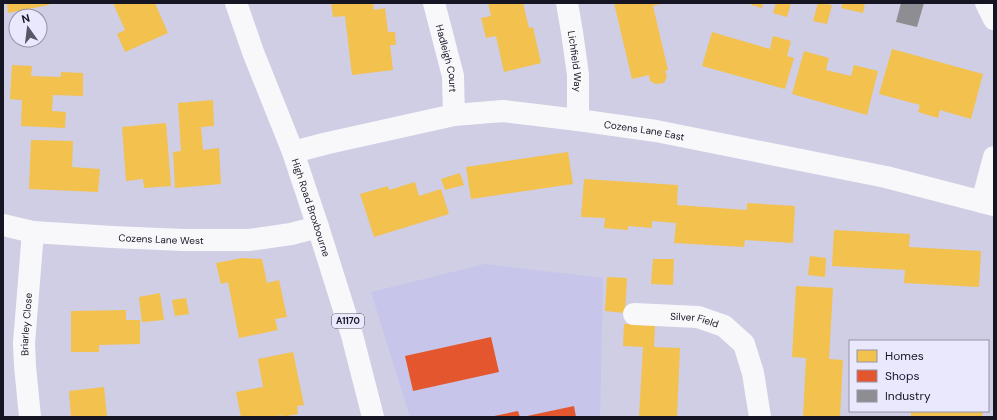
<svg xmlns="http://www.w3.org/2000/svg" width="997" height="420" font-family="'DM Sans',sans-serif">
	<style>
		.built { fill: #c7c5ea }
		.homes { fill: #f2c14e }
		.shops { fill: #e4572e }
		.industry { fill: #8d8d92 }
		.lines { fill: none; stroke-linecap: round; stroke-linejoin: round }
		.minor { stroke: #f8f8fb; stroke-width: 22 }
		.primary { stroke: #f8f8fb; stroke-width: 22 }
		.labels { text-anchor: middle; stroke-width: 4; stroke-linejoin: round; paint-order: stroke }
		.shield { fill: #e9e8fd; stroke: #555464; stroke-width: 1 }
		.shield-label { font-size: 9px; font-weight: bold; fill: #161523 }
		.street-label { font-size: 10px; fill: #161523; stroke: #e9e8fd }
	</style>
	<rect width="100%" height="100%" fill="#cfcee4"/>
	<path class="built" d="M485 264 603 278 600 417H410L371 292Z"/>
	<path class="homes" d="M7 3H49V5L8 13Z
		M113 3H155L168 33 125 52 117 34 125 30Z
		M331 3H373L374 10 385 8 388 32H395L396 45H390L393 70 352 75 345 16 333 17Z
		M488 3H523L529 28 533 27 541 63 504 72 496 36 486 38 481 18 491 16Z
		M614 3H664L653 6 668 70 665 71 667 77 664 83 656 84 650 81 649 75 632 79Z
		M752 3H763L762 8 751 5Z
		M776 3H791L787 17 773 13Z
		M818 3 832 5 827 24 813 21Z
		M843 3H865L863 13 841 8Z
		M712 32 770 49 773 36 791 41 787 56 794 58 785 89 702 66Z
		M892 49 983 74 971 119 940 110 938 118 918 112 920 105 879 94Z
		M804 51 829 58 826 70 851 76 854 65 878 71 867 115 792 94Z
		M12 65 32 66 31 76 61 77V72L83 73V96L53 95 52 111 66 112 65 128 21 126 22 100 10 99Z
		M213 100 214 126 201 127 203 150 219 148 221 184 175 188 173 152 181 151 178 103Z
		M166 123 171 186 144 188 143 179 126 181 122 127Z
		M31 140 73 141 72 167 100 169 98 192 29 189Z
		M568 152 573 184 471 199 466 167Z
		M460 173 464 185 445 190 441 179Z
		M584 179 678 185 677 205 747 210V203L795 206 793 243 745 240 744 247 674 243 676 223 652 221V228L628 226V230L604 228 605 218 581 217Z
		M415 182 419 196 441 189 449 214 374 237 360 194 388 186 389 190Z
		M834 230 910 234 909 247 981 251 979 287 904 283 905 270 832 266Z
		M810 256 826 258 825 277 808 275Z
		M242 258 262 259 267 283 279 280 287 317 275 319 278 330 239 338 228 282 221 284 216 263Z
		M653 259H674L673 285 651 284Z
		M607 277 627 278 625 313 605 311Z
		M796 286 833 288 829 359 843 360 840 417H803L806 358 792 357Z
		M160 293 164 320 142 322 139 297Z
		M186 298 189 314 175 316 172 300Z
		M126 310V320H140V344L99 345V352H71V311Z
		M624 324 655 325 654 347 680 348 677 417H639L643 347 623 346Z
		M293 352 304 405 297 406 298 414 282 417V415L273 417H241L236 392 263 387 258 359Z
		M104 387 107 417H71L69 391Z
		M911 411H983L982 417H911Z"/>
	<path class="shops" d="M491 337 499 372 413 391 405 356Z
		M574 406 576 417H527V416Z
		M518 411 520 417H494V416Z"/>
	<path class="industry" d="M901 3H924L917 27 896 22Z"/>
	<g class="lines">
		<g class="minor">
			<path id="s1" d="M434 3 453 76 454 115"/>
			<path id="s2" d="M567 3 572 32 578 75V120"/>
			<path d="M986 3 994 19"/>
			<path id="s3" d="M293 152 328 143 454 115 503 111 578 120 656 131 886 177 994 205"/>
			<path d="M982 202 994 157"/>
			<path id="s4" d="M3 225 33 232 112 237 184 240H249L291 234 318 227"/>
			<path id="s5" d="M634 314 698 317 724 326 744 344 753 373 760 417"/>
			<path id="s6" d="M30 417 25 366 24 343 33 232"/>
		</g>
		<path class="primary" id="s7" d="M236 3 253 52 293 152 318 227 352 335 373 417"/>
	</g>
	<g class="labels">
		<rect class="shield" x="332" y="314" width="32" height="14" rx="3"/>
		<g class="shield-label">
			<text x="348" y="324">A1170</text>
		</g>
		<g class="street-label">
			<text dy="4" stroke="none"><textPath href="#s1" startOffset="57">Hadleigh Court</textPath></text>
			<text dy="4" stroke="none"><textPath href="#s2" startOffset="59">Lichfield Way</textPath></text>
			<text dy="4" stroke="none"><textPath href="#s3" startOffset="357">Cozens Lane East</textPath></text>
			<text dy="4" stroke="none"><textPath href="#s7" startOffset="218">High Road Broxbourne</textPath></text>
			<text dy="4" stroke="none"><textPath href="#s4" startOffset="159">Cozens Lane West</textPath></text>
			<text dy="4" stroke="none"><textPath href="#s5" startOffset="61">Silver Field</textPath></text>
			<text dy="4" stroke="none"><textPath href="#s6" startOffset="93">Briarley Close</textPath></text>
		</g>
	</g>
	<rect width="997" height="420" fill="none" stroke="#161523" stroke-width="8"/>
	<rect x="849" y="340" width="140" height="72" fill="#e9e8fd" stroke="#9594a6"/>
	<rect x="857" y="350" width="20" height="12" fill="#f2c14e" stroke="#9594a6"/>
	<text x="885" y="360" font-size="12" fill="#161523">Homes</text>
	<rect x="857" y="370" width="20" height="12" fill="#e4572e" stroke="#9594a6"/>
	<text x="885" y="380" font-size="12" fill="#161523">Shops</text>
	<rect x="857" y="390" width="20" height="12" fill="#8d8d92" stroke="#9594a6"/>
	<text x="885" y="400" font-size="12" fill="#161523">Industry</text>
	<g transform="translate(28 28) rotate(346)"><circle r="19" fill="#e9e8fd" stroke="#9594a6"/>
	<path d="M0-3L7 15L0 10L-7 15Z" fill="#575667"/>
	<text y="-6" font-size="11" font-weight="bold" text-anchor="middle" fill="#161523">N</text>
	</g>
</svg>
